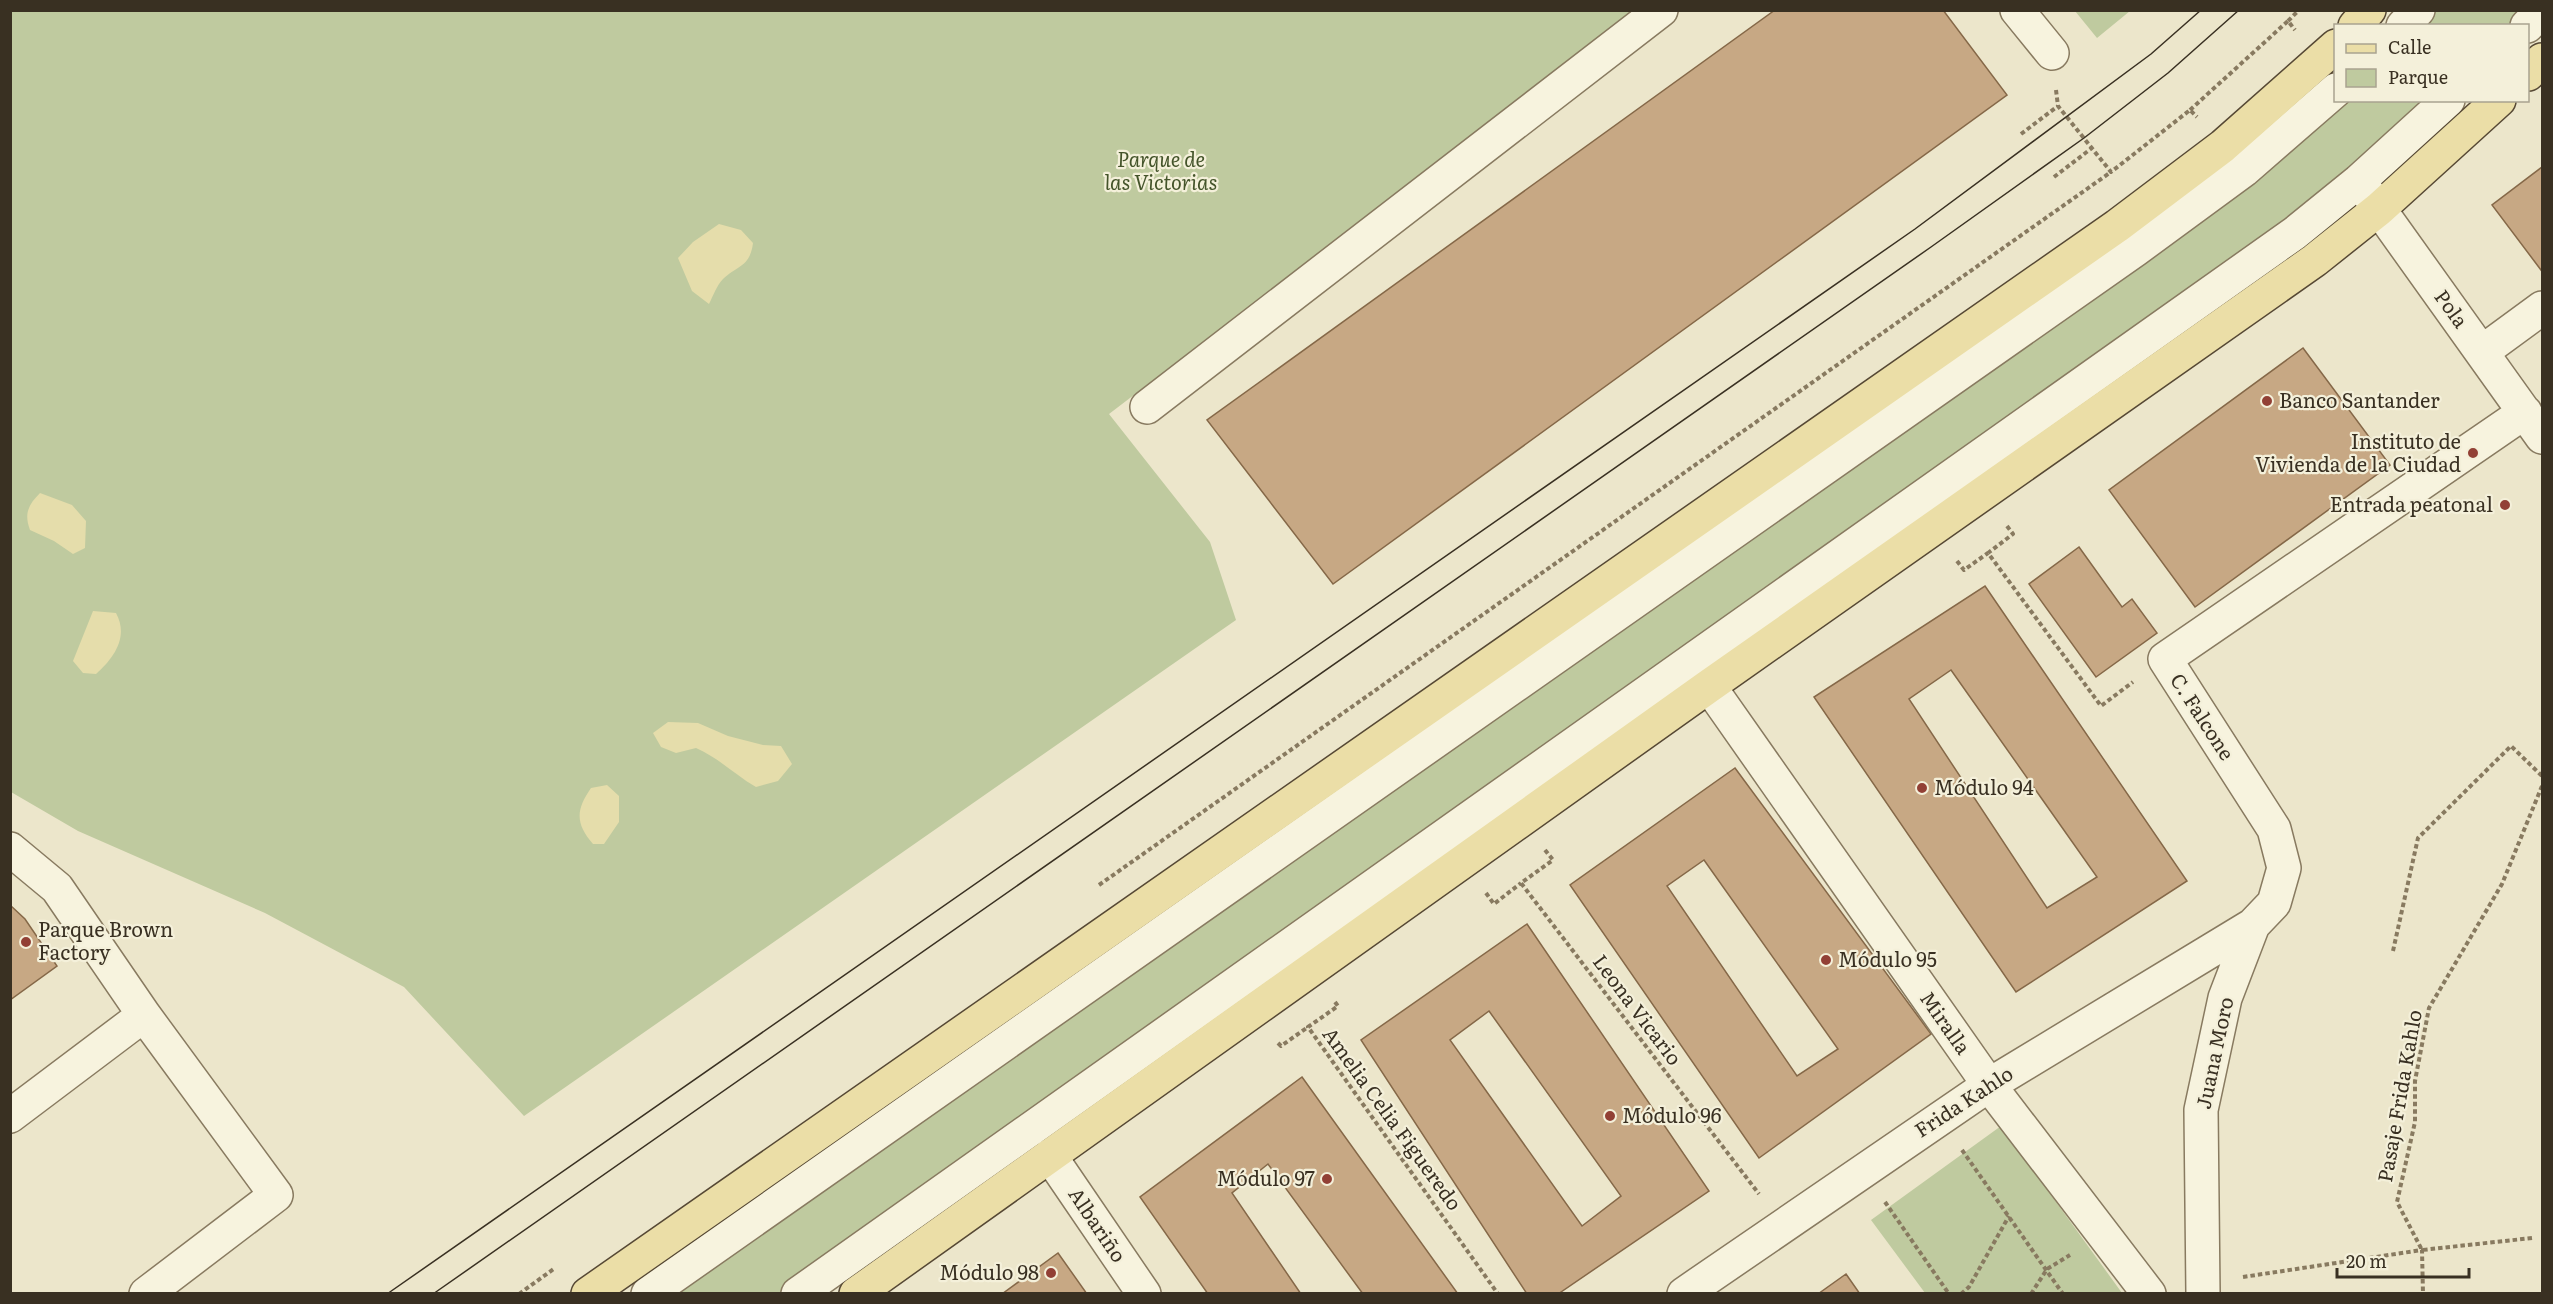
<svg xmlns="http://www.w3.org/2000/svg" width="2553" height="1304" font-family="Literata,serif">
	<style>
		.green { fill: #bfca9f }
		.sand { fill: #e5ddab }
		.building { fill: #c7a884; stroke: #856848; stroke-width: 1.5; fill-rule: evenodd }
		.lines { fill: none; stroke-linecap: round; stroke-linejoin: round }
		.minor-casing { stroke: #887a60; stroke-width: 36 }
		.major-casing { stroke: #564834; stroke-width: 36 }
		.path { stroke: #887a60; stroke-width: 4; stroke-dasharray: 4.5 3; stroke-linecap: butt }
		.minor { stroke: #f7f3de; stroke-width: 33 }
		.major { stroke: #ebdea7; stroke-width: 33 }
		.tram { stroke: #393022; stroke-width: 1.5 }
		.poi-dot { fill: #924035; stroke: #f4f0da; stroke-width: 2 }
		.labels { text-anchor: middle; stroke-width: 4.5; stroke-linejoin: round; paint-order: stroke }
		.park-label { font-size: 20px; font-style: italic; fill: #44542a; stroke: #f4f0da }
		.street-label { font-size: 20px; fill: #393022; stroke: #f4f0da }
		.poi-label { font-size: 20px; fill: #393022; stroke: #f4f0da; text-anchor: start }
	</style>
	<rect width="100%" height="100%" fill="#ece6cb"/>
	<path class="green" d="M11 11H1637L1109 414 1210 542 1236 620 524 1116 404 987 265 913 78 831 11 792Z
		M2075 11H2130L2097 38Z
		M2418 11H2542L2527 25 2403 26Z
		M2336 100 2448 101 2407 139 798 1293 648 1294Z
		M2001 1126 2122 1293H1925L1871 1220Z"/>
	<path class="sand" d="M719 224 741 230 753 243C750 267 738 265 723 279 717 285 713 296 709 304L692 291 678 258 693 242Z
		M40 493 72 505 86 521 85 548 73 554 54 541 30 530C24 514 28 505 40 493Z
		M93 611 116 613C129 637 114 658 96 674L83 673 73 661Z
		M668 722 698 723 728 736 763 745 781 746 792 764 778 781 756 787C735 775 719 758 696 748L676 753 661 747 653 733Z
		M607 785 619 796V822L604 844H593C575 823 576 810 591 788Z"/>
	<path class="building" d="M1775 10H1943L2007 95 1333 584 1207 420Z
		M2542 167V268L2541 270 2492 205Z
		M2303 348 2390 465 2195 607 2109 490Z
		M2079 547 2122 607 2132 599 2157 633 2096 677 2029 584Z
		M1985 586 2187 881 2016 992 1814 697ZM1951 670 2097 877 2047 908 1909 699Z
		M1735 768 1931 1034 1759 1158 1570 885ZM1704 860 1838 1049 1797 1076 1667 886Z
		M10 905 25 919 57 966 10 1000Z
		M1527 924 1709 1191 1558 1294H1527L1361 1040ZM1489 1011 1621 1196 1582 1226 1450 1040Z
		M1302 1077 1458 1294H1363L1268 1164 1232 1193 1301 1294H1208L1140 1197Z
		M1058 1253 1087 1294H1002Z
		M1846 1274 1860 1294H1818Z"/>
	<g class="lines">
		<g class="minor-casing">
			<path id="minor" d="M2017 10 2052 53
				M2403 26 2418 10
				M2527 26 2542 11
				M2362 185 2542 437
				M2482 352 2542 308
				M1147 407 1661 10
				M1709 686 1989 1085 2149 1294
				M10 849 57 888 144 1015
				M10 1116 144 1015 276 1195 146 1294
				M1050 1156 1144 1294
				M648 1294 2135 250 2244 170 2336 90
				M798 1294 2295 233 2359 181 2448 100
				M1684 1294 1989 1085 2253 925 2274 903 2284 868 2274 829 2165 659 2525 412
				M2203 1294 2201 1110 2225 998 2253 925"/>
		</g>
		<g class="major-casing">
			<path id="major" d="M2355 26 2369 10
				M2528 74 2542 60
				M588 1294 2117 226 2223 146 2336 46
				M856 1294 1709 686 2315 260 2379 209 2499 100"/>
		</g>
		<path class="path" d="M2288 21 2299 10
			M2056 90 2058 106 2111 172 2190 110 2197 117
			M2190 110 2288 21 2295 30
			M2021 134 2058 106
			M2054 177 2092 148
			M2007 526 2013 534 1988 553 2101 706 2133 682
			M1957 561 1964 570 1988 553
			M1545 850 1553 860 1521 883 1759 1194
			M1099 885 2111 172
			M1486 893 1494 904 1521 883
			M2393 951 2418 838 2511 746 2542 776
			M1335 1002 1338 1006 1308 1027 1498 1294
			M1278 1043 1281 1046 1308 1027
			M1962 1150 2063 1294
			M1885 1202 1949 1294
			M2532 1238 2422 1250 2397 1202 2415 1122V1081L2429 1008 2502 884 2542 786
			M2243 1277 2422 1250 2423 1294
			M519 1294 555 1268
			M1961 1294 1969 1287 2009 1216
			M2031 1294 2047 1269 2070 1255"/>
		<use href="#minor" class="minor"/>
		<use href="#major" class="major"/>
		<path class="tram" d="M387 1294 1915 229 2151 54 2201 10
			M433 1294 1931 247 2084 138 2168 73 2239 10"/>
	</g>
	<g class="poi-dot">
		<circle cx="2267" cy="401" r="6"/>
		<circle cx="2473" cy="453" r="6"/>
		<circle cx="2505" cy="505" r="6"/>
		<circle cx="1922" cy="788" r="6"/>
		<circle cx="26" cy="942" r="6"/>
		<circle cx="1826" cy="960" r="6"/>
		<circle cx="1610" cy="1116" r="6"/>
		<circle cx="1327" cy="1179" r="6"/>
		<circle cx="1051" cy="1273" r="6"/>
	</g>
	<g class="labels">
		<g class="park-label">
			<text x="1161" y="167">Parque de<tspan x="1161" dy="23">las Victorias</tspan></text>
		</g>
		<g class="street-label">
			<text transform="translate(2451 309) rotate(54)" y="7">Pola</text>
			<text transform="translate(2202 717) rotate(57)" y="7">C. Falcone</text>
			<text transform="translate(1637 1010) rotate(53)" y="7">Leona Vicario</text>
			<text transform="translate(1945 1023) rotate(55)" y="7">Miralla</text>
			<text transform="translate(2215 1053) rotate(-78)" y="7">Juana Moro</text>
			<text transform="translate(2400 1096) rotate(-80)" y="7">Pasaje Frida Kahlo</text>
			<text transform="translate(1964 1102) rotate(-33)" y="7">Frida Kahlo</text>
			<text transform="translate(1392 1119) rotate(54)" y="7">Amelia Celia Figueredo</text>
			<text transform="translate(1097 1225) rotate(56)" y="7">Albariño</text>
		</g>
		<g class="poi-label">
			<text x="2279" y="408">Banco Santander</text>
			<text x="2461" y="449" text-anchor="end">Instituto de<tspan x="2461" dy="23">Vivienda de la Ciudad</tspan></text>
			<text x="2493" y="512" text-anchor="end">Entrada peatonal</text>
			<text x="1934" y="795">Módulo 94</text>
			<text x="38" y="937">Parque Brown<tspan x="38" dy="23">Factory</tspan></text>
			<text x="1838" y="967">Módulo 95</text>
			<text x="1622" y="1123">Módulo 96</text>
			<text x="1315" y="1186" text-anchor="end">Módulo 97</text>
			<text x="1039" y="1280" text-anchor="end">Módulo 98</text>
		</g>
	</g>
	<rect width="2553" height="1304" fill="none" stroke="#393022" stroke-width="24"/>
	<rect x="2334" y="24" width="195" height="78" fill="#f4f0da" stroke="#a9a390" stroke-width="1.5"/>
	<rect x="2346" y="44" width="30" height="9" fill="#ebdea7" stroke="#a9a390" stroke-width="1.5"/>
	<text x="2388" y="54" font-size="18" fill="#393022">Calle</text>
	<rect x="2346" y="69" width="30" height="18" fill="#bfca9f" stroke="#a9a390" stroke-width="1.5"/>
	<text x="2388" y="84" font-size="18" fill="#393022">Parque</text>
	<path d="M2337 1268v9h132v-9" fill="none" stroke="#393022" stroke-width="3"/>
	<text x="2346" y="1268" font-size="18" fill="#393022" stroke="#f4f0da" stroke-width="4.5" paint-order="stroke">20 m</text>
</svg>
